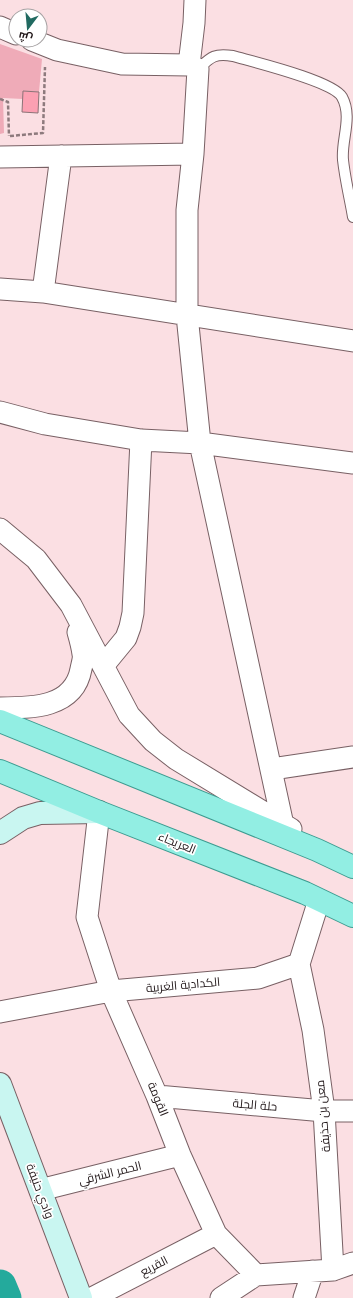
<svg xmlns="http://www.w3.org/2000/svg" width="353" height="1298" font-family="Montserrat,Cairo,sans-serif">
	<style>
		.green { fill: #efabb8 }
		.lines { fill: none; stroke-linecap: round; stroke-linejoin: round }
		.river { stroke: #24aa9c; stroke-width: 33 }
		.building { fill: #fca0b2; stroke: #8c7377 }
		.lane-casing { stroke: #786064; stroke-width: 12 }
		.street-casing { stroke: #786064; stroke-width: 23 }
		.secondary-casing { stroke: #786064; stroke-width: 24 }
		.primary-casing { stroke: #3c9b90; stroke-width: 24 }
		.path { stroke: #8d7a7d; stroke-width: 2.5; stroke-dasharray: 4 2; stroke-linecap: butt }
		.lane { stroke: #fff; stroke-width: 10 }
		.street { stroke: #fff; stroke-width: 21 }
		.secondary { stroke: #c9f6f1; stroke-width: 22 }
		.primary { stroke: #92eee3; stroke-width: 22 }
		.labels { text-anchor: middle; stroke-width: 3.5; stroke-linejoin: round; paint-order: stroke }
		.street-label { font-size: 12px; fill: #211719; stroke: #fff }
	</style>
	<rect width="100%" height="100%" fill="#fbdfe3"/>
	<path class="green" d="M0 44 42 59 39 92 23 91V99L3 98 4 133 0 134Z"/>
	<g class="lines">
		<path class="river" d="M0 1286 5 1298"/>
	</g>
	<path class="building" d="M23 91 39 92 38 113 22 112Z"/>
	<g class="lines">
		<g class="lane-casing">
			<path id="lane" d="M198 69C211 57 214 53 233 56 254 62 333 81 342 97 353 117 341 140 343 160 345 179 350 199 353 217"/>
		</g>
		<g class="street-casing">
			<path id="street" d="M0 27 16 34
				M32 40 57 50 122 64 189 65 198 69 193 154 187 210V315L200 443 283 825
				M189 65 194 23 195 0
				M0 157 193 154
				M0 289 43 292 353 341
				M43 292 61 156
				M0 412 45 424 141 440 200 443 353 463
				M0 529 36 559 71 605 129 715 153 741 176 759 291 829
				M103 666 126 638 130 627 133 613 141 440
				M0 708C32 708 74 708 81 669 82 664 84 658 83 654 82 646 80 639 78 632
				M272 769 353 757
				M99 812 87 917 111 991 157 1096 180 1155 216 1234 256 1275 333 1270 353 1263
				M299 964 313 1030 324 1111 333 1270
				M0 1012 111 991 258 978 299 964 319 900
				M157 1096 324 1111H353
				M40 1190 180 1155
				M92 1298 216 1234
				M221 1298 256 1275
				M304 1298 313 1271"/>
		</g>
		<g class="secondary-casing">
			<path id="secondary" d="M0 833 23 818 40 813 99 812
				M0 1084 81 1298"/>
		</g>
		<g class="primary-casing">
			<path id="primary" d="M0 721 317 850 353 867
				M0 771 99 812 305 893 353 916"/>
		</g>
		<path class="path" d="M0 99 8 102 9 136
			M10 136 43 133 45 67"/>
		<use href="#lane" class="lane"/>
		<use href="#street" class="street"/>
		<use href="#secondary" class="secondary"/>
		<use href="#primary" class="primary"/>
	</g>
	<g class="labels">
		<g class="street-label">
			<text transform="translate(177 843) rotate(22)" y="4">العريجاء</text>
			<text transform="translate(183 985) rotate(-5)" y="4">الكدادية الغربية</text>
			<text transform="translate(158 1099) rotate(68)" y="4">القومة</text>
			<text transform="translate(255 1105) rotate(5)" y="4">حلة الجلة</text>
			<text transform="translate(323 1116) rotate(-95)" y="4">معن بن حذيفة</text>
			<text transform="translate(110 1173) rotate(-14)" y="4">الحمر الشرقي</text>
			<text transform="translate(40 1191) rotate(69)" y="4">وادي حنيفة</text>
			<text transform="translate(154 1266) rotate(-27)" y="4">القريع</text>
		</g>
	</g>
	<g transform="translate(28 28) rotate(196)"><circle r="19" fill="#ffffff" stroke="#a6a2a3"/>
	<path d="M0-3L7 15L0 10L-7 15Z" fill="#216a61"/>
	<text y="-6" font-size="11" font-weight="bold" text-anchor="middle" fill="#211719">ش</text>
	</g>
</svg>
